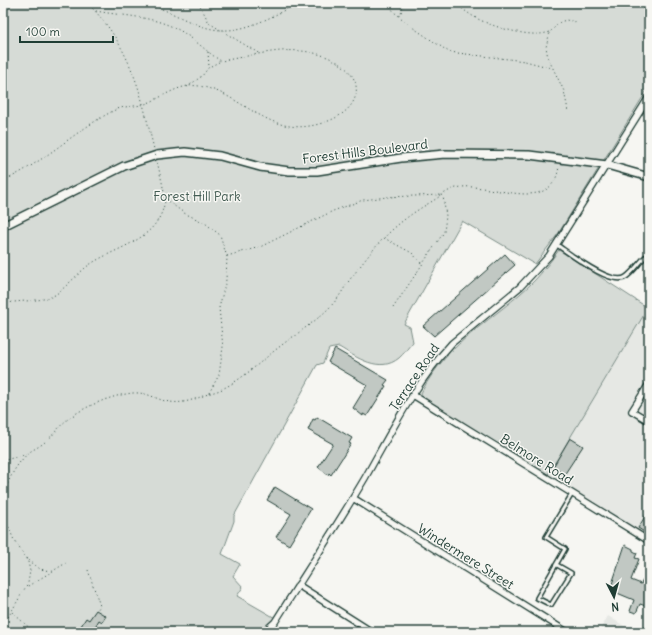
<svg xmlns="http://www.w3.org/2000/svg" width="652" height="635" font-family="Delius,sans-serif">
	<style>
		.built { fill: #e6e8e4 }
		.green { fill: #d6dbd6; stroke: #7a8c85 }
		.building { fill: #c1c8c3; stroke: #1f3d34 }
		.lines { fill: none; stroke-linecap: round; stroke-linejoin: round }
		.service-casing { stroke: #1f3d34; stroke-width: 6 }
		.minor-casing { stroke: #1f3d34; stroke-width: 8 }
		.tertiary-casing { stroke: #1f3d34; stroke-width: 10 }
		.path { stroke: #1f3d34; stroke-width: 1; stroke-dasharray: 1 3; stroke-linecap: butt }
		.service { stroke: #f6f6f2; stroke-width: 3 }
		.minor { stroke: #f6f6f2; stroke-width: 5.5 }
		.tertiary { stroke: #f6f6f2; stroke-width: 7 }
		.path-bridge { stroke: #1f3d34; stroke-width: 1; stroke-dasharray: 1 3; stroke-linecap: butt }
		.labels { text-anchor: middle; stroke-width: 3; stroke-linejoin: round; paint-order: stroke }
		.street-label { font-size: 13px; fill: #1f3d34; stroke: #f6f6f2 }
		.park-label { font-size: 13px; fill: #445d54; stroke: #f6f6f2 }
	</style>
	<rect width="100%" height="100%" fill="#f6f6f2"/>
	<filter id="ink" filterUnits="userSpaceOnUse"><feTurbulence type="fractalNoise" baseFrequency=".025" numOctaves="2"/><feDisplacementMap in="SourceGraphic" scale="8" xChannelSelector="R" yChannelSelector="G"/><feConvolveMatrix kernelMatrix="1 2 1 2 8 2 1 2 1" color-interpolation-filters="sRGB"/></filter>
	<g filter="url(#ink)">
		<path class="built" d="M648 308 649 309V541L545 478Z
			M608 616 634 632H599Z"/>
		<path class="green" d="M3 3H649V87L558 234 535 264 462 221 404 324 410 327 413 342C408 347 404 354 399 358 380 374 356 357 339 347L329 349 323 363 317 365 234 516V521L222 554 240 564 233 576 243 587 237 596 277 619 264 632H3Z
			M559 250 648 308 547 476 423 399 421 393C448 340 495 320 534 281 543 272 551 260 559 250Z"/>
		<path class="building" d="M505 254 515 265 434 336 423 326Z
			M335 349 388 380 384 385 386 386 367 416 363 414V416L353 408 367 385 328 362Z
			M317 417 352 438 349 443 351 444 331 475 329 473 328 475 318 467 333 444 308 430 313 419 315 420Z
			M570 438 583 446 564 475 553 467Z
			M275 487 311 509 289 545 276 537 291 514 267 500Z
			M649 510V535L638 528Z
			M625 545 633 549V551L637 553 635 558 639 559 631 580 641 584 643 580 649 582V607L640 604 636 613 630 611 634 600 610 590Z
			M96 610 106 616 102 622 99 620 92 632H82L85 628 81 626 86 618 89 620Z"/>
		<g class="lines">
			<g class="service-casing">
				<path id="service" d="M557 245C569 253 612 287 626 277 633 272 639 263 645 257L649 255
					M557 565 571 573 551 605 537 598 565 549 546 537 572 494"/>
			</g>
			<g class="minor-casing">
				<path id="minor" d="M649 384 632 411 649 421
					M413 395 649 541
					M353 498 567 632
					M298 585 372 632
					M264 632 275 622C305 574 336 527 365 478 391 432 416 382 452 343L520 287 549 256 649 97"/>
			</g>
			<g class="tertiary-casing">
				<path id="tertiary" d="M3 226 124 166 157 155 185 152 220 156 260 167 289 171H317L401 158 445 154 529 155 607 165 649 177"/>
			</g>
			<path class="path" d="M87 3C119 33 136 73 146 116
				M131 3C140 4 150 5 159 8 179 15 200 30 223 30 248 31 276 15 297 3
				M197 3 201 7 209 23 260 54
				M388 3 394 12 412 27 449 52 525 61 552 68
				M456 3C462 9 469 14 476 18 493 27 532 39 549 32
				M96 11C122 16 151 16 175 28 192 36 205 51 221 61L209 67 202 76 187 87
				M400 16 404 3
				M208 52 209 67
				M568 110 564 91 548 58 546 47 550 32 560 22 566 20 576 22
				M3 181C44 163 75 130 115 110 126 105 137 107 145 104 162 98 179 83 199 86 244 94 267 138 319 124 372 110 367 65 314 53 284 46 251 56 221 61
				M165 199 184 213 205 223 220 235 227 257 226 280 219 308 223 347 219 375 209 393
				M384 238 412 253 422 264
				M227 256 260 247 333 211 363 200 387 197 442 195
				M3 304C19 300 36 302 51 297 61 293 79 272 89 265 117 246 159 241 165 200 165 195 163 188 162 182
				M393 308 444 232 446 216 443 196
				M3 461 28 453
				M3 499C7 481 16 463 31 451 36 448 42 445 46 441 54 435 60 425 68 419 85 406 113 395 133 393 149 392 156 400 170 402 185 404 195 399 208 394 213 392 219 391 224 388 244 378 260 362 278 348 298 332 320 320 337 299 343 291 348 281 355 273 379 241 396 222 431 202 438 198 445 192 453 189 484 177 552 220 559 166
				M3 512 13 538 28 562 30 571 28 583 3 626
				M26 558 40 569 50 571
				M88 570 100 606 97 610
				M28 586 66 563
				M12 612 34 632"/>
			<use href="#service" class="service"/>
			<use href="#minor" class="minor"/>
			<use href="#tertiary" class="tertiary"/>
			<path class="path-bridge" d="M146 116 162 182"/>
		</g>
	</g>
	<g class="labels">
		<g class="street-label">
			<text transform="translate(365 151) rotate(-7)" y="5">Forest Hills Boulevard</text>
			<text transform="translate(414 377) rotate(-56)" y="5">Terrace Road</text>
			<text transform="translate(537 459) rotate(32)" y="5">Belmore Road</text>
			<text transform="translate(466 556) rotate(32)" y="5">Windermere Street</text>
		</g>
		<g class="park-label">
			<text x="197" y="201">Forest Hill Park</text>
		</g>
	</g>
	<rect width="652" height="635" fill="none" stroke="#f6f6f2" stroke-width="16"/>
	<rect x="8" y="8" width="636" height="619" fill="none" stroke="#1f3d34" stroke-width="1.5" filter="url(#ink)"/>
	<g transform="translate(614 597) rotate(174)" stroke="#f6f6f2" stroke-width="3" paint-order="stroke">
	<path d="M0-3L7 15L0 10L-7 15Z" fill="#1f3d34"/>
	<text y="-6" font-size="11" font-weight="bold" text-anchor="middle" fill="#1f3d34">N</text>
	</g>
	<path d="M20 36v6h93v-6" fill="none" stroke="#1f3d34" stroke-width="2"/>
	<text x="26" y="36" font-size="12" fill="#1f3d34" stroke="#f6f6f2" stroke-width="3" paint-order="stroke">100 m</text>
</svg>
